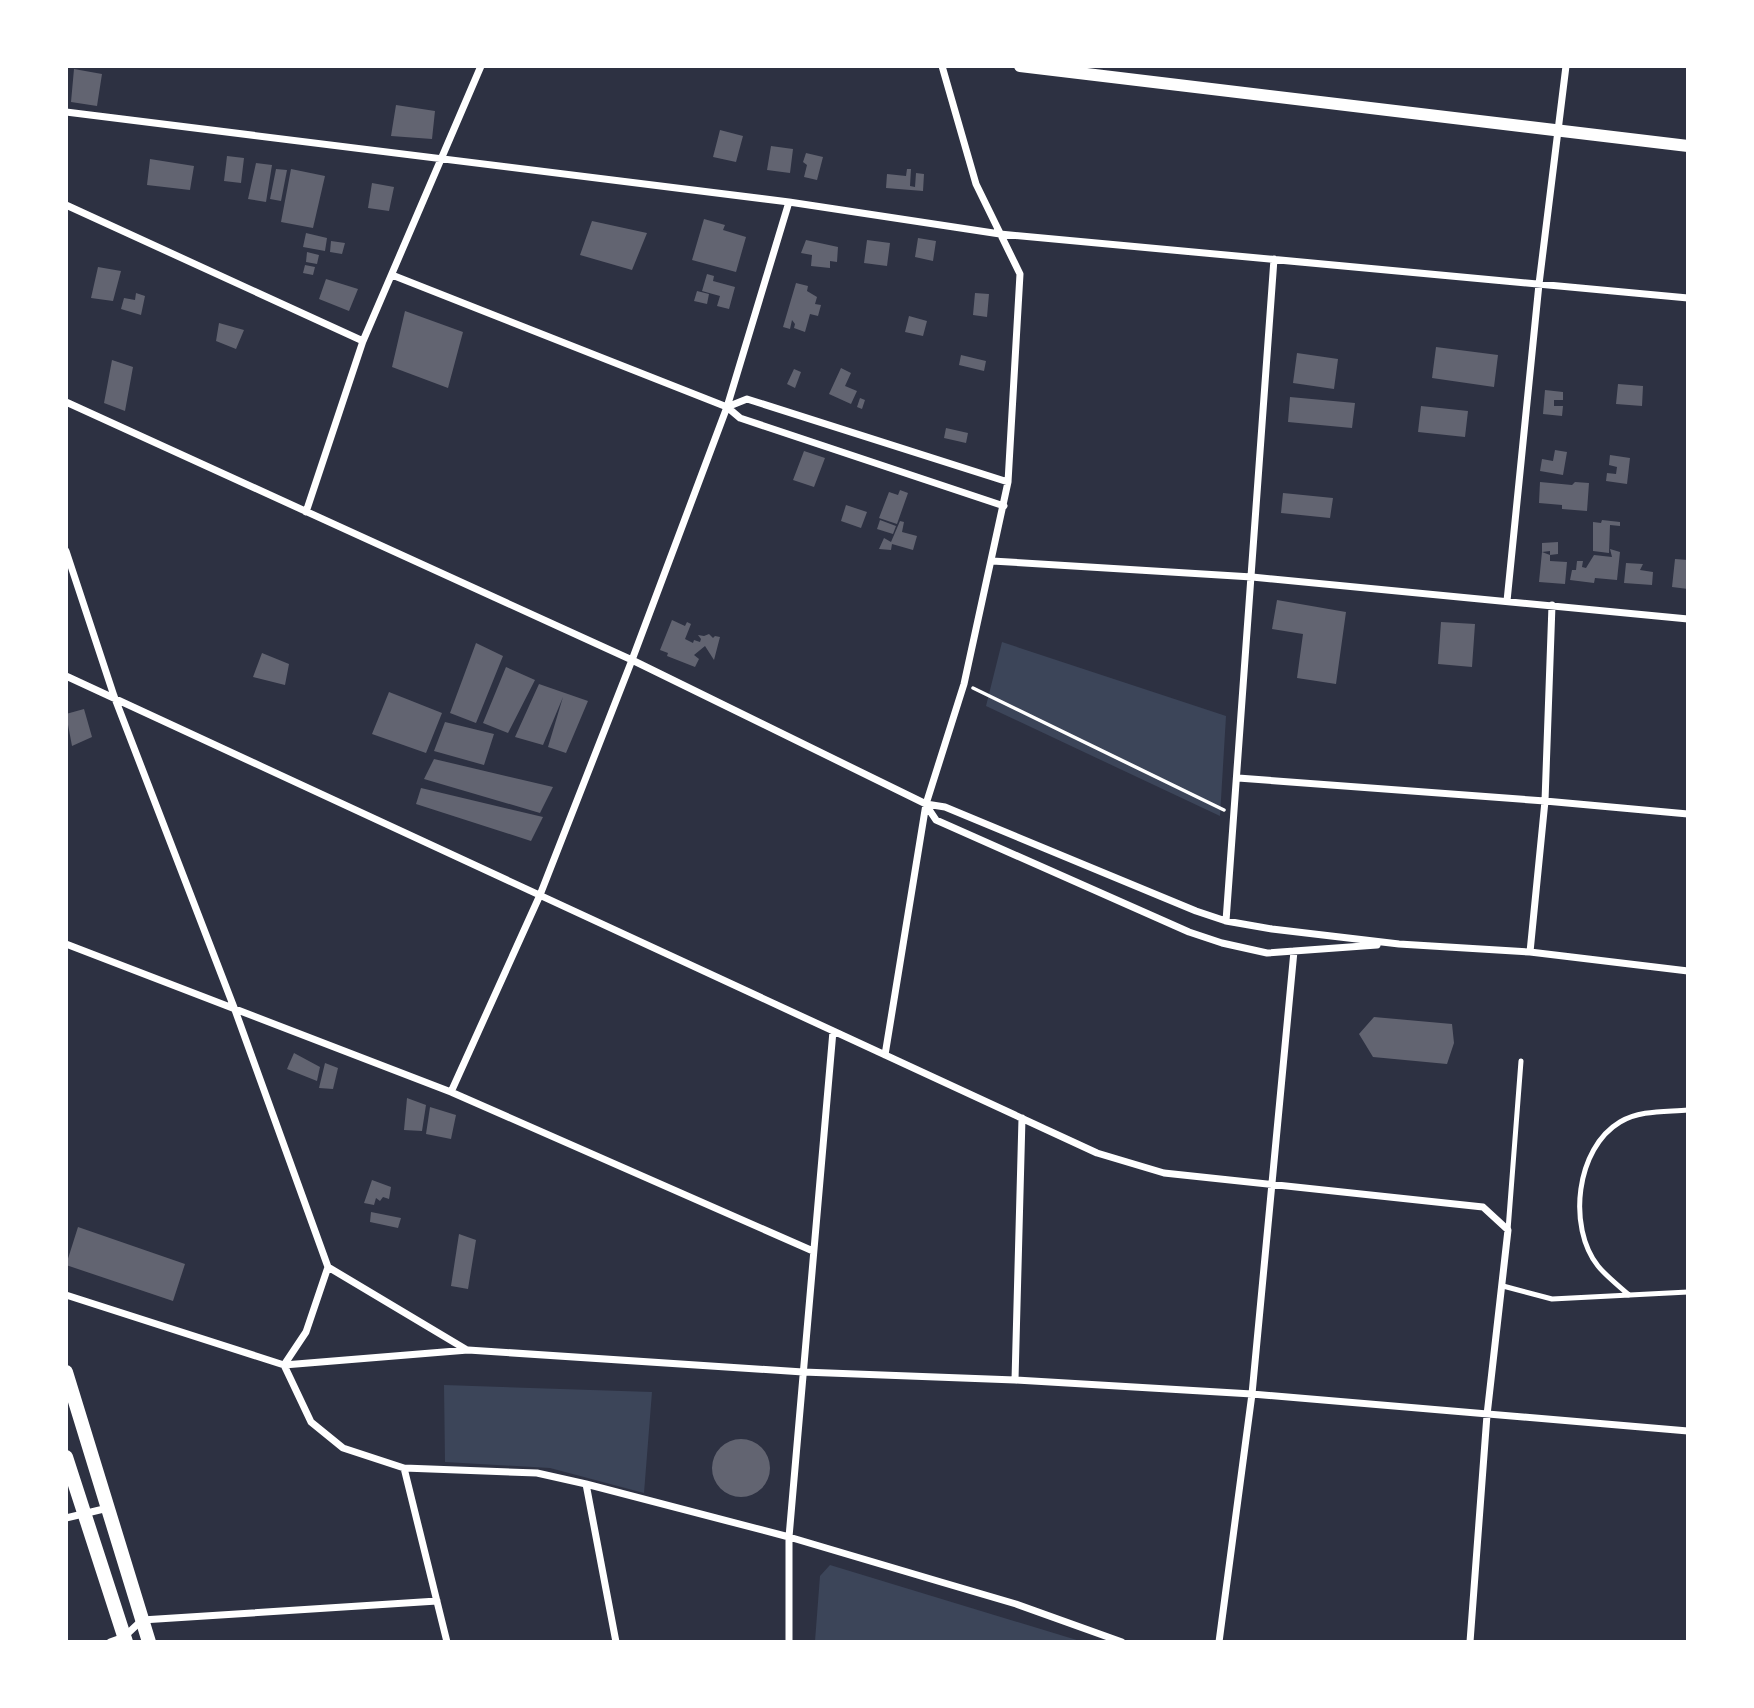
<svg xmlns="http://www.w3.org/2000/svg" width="1754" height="1708" font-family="'Archivo Narrow',sans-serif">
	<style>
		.green { fill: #3c4559 }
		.building { fill: #626471 }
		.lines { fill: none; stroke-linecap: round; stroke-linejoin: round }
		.path { stroke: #fff; stroke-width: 3.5 }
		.service { stroke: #fff; stroke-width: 5 }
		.minor { stroke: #fff; stroke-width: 7 }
		.tertiary { stroke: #fff; stroke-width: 12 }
		.secondary { stroke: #fff; stroke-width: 14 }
	</style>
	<rect width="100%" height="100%" fill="#2d3142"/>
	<path class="green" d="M1002 642 1226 716 1220 816 986 706Z
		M444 1385 652 1392 644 1493 550 1468 445 1462Z
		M830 1565 1080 1641H815L820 1576Z"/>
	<path class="building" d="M74 69 102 74 97 106 71 102Z
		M396 105 435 111 432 139 391 136Z
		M720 130 743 136 736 162 713 157Z
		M771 146 793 149 790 173 767 170Z
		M806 153 823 157 817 180 804 177 807 165 803 162Z
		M227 156 244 158 241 183 224 181Z
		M150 159 194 166 190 190 147 185Z
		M256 163 272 165 266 202 248 199Z
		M276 169 287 170 281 201 270 199Z
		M291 169 325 176 313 228 281 222Z
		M907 169H911L910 186 915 187 916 173 924 174 923 191 886 188 887 174 906 176Z
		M372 183 394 187 389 211 368 208Z
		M704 219 725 225 723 230 746 237 736 272 692 260Z
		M592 221 647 233 632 270 580 255Z
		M306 233 327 238 325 251 303 247Z
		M918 238 936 241 933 261 915 257Z
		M806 240 838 247 837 262 830 261V268L811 266 812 255 801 253Z
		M867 240 890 243 887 266 864 263Z
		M331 241 345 243 342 254 330 252Z
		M307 252 319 255 317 264 306 262Z
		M305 265 315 267 313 275 303 273Z
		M98 267 121 271 113 301 91 298Z
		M707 274 714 276 713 281 735 287 729 309 717 306 720 296 702 291Z
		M326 279 358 289 349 311 319 299Z
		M796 283 808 286 807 291 817 297 815 304 821 305 818 316 810 314 805 332 794 328 795 324 792 320 790 329 783 327Z
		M697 291 709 294 707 304 694 301Z
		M136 293 145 296 141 315 121 309 124 298 135 300Z
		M975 293 989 294 987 317 973 315Z
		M405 311 463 332 448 388 392 367Z
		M909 316 927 321 923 336 905 332Z
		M219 323 244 330 236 349 216 341Z
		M1436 347 1498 355 1494 387 1432 378Z
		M1297 353 1338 359 1334 389 1293 383Z
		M961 355 986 361 984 371 959 365Z
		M112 360 133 367 125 411 104 403Z
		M841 368 851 373 845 386 857 391 851 404 829 394Z
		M794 369 801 372 795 388 787 384Z
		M1618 384 1643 386 1642 406 1616 404Z
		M1545 390 1563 392V400H1554V406H1563L1562 416 1543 414Z
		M1290 397 1355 403 1352 428 1288 422Z
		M860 398 865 400 862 409 857 407Z
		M1421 406 1468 411 1465 437 1418 432Z
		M946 428 968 433 966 443 944 438Z
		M1555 450 1567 452 1563 475 1540 471 1542 459 1553 461Z
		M804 451 825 458 814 487 793 480Z
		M1610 455 1630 458 1627 484 1606 481 1607 473 1616 474 1617 467 1609 465Z
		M1540 482 1572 485 1575 482 1589 483 1587 511 1562 509V505L1539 503Z
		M900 490 908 493 897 524 879 518 889 492 898 495Z
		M1283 493 1333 498 1330 518 1281 513Z
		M846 505 867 512 861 528 841 521Z
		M880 520 896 526 893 534 877 529Z
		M1602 520 1620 522V526L1610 525 1609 553 1593 551V522L1601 523Z
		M900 521 904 522 902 532 917 536 913 550 892 544 891 550 879 549 884 538 891 542Z
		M1558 542V554L1550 555V561L1567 562 1565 584 1539 582 1542 552 1550 555V551L1542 552V543Z
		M1610 549 1620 552 1617 580 1595 578 1594 583 1570 580 1572 570H1576L1577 561H1583L1582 567 1586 568 1594 555 1612 557Z
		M1675 559 1688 560V589L1672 587Z
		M1626 563 1643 564 1640 570 1653 572 1652 585 1624 583Z
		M1277 600 1346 612 1336 684 1297 678 1303 634 1272 629Z
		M672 620 685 626 687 622 691 624 685 639 693 643 694 640 700 642 701 639 698 635 704 636 709 634 713 638 715 636 720 637 714 660 705 646 694 655 699 659 695 667 667 656 668 653 660 650Z
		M1441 622 1475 624 1472 667 1438 664Z
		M476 643 503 656 476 723 450 713Z
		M262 653 289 664 285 685 253 677Z
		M506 667 535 680 508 733 483 723Z
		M539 684 588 701 566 753 548 747 563 697 543 745 515 737Z
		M389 692 442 713 426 753 372 734Z
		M84 709 92 737 72 746 66 714Z
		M445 722 494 734 484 765 434 751Z
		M434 759 553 787 540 813 424 779Z
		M421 788 543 817 531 841 416 804Z
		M1374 1017 1452 1024 1454 1043 1447 1064 1373 1057 1359 1034Z
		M294 1053 320 1067 317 1081 287 1069Z
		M325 1063 338 1068 333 1089 319 1088Z
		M407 1098 426 1105 422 1131 404 1130Z
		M430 1107 456 1115 451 1139 426 1134Z
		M372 1180 391 1187 389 1199 383 1197 380 1201 376 1198 374 1205 364 1203Z
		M371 1212 401 1218 398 1228 370 1222Z
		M78 1227 185 1264 173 1301 66 1265Z
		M459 1234 476 1240 468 1289 451 1286Z
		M712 1468a29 29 0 1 1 58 0a29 29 0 1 1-58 0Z"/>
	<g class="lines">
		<path class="path" d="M973 688 1224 810"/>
		<path class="service" d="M1508 1230 1521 1061
			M1503 1286 1552 1299 1688 1292
			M1629 1295C1619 1286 1606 1276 1598 1266 1567 1227 1576 1148 1620 1122 1640 1110 1665 1112 1688 1110"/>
		<path class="minor" d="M66 112 789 202 1000 234 1688 298
			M66 205 363 341
			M392 275 727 407 740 418 1004 506
			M66 402 632 660 926 804 945 807 1196 911 1226 921 1272 929 1399 944 1530 952 1688 971
			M727 407 747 399 1008 482
			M306 512 363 341 481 66
			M66 551 114 696 235 1010 328 1267 306 1332 284 1365
			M992 561 1252 577 1688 619
			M1507 601 1539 284 1566 66
			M66 676 1097 1153 1164 1173 1483 1207 1508 1230 1487 1415 1470 1642
			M1238 778 1545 801 1688 814
			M926 805 936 820 1189 932 1222 943 1267 953 1377 945
			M1226 921 1274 259
			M66 944 451 1092 813 1251
			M1530 952 1545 801 1552 605
			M885 1055 926 804 964 684 1008 482 1020 274 976 184 942 66
			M451 1092 540 895 632 660 727 407 789 202
			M328 1267 467 1350
			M66 1295 284 1365 468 1350 803 1372 1015 1380 1252 1394 1688 1431
			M284 1365 311 1422 343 1448 404 1468 537 1473 586 1484 789 1537 941 1582 1016 1604 1122 1642
			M1015 1380 1022 1118
			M404 1468 447 1642
			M586 1484 616 1642
			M66 1518 108 1508
			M110 1642 124 1637 142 1620 437 1601
			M789 1642V1537L833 1031
			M1219 1642 1252 1394 1294 951"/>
		<path class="tertiary" d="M1020 66 1688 146"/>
		<path class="secondary" d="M66 1372 149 1642
			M66 1457 126 1642"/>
	</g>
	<rect width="1754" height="1708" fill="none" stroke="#ffffff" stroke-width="136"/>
</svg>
